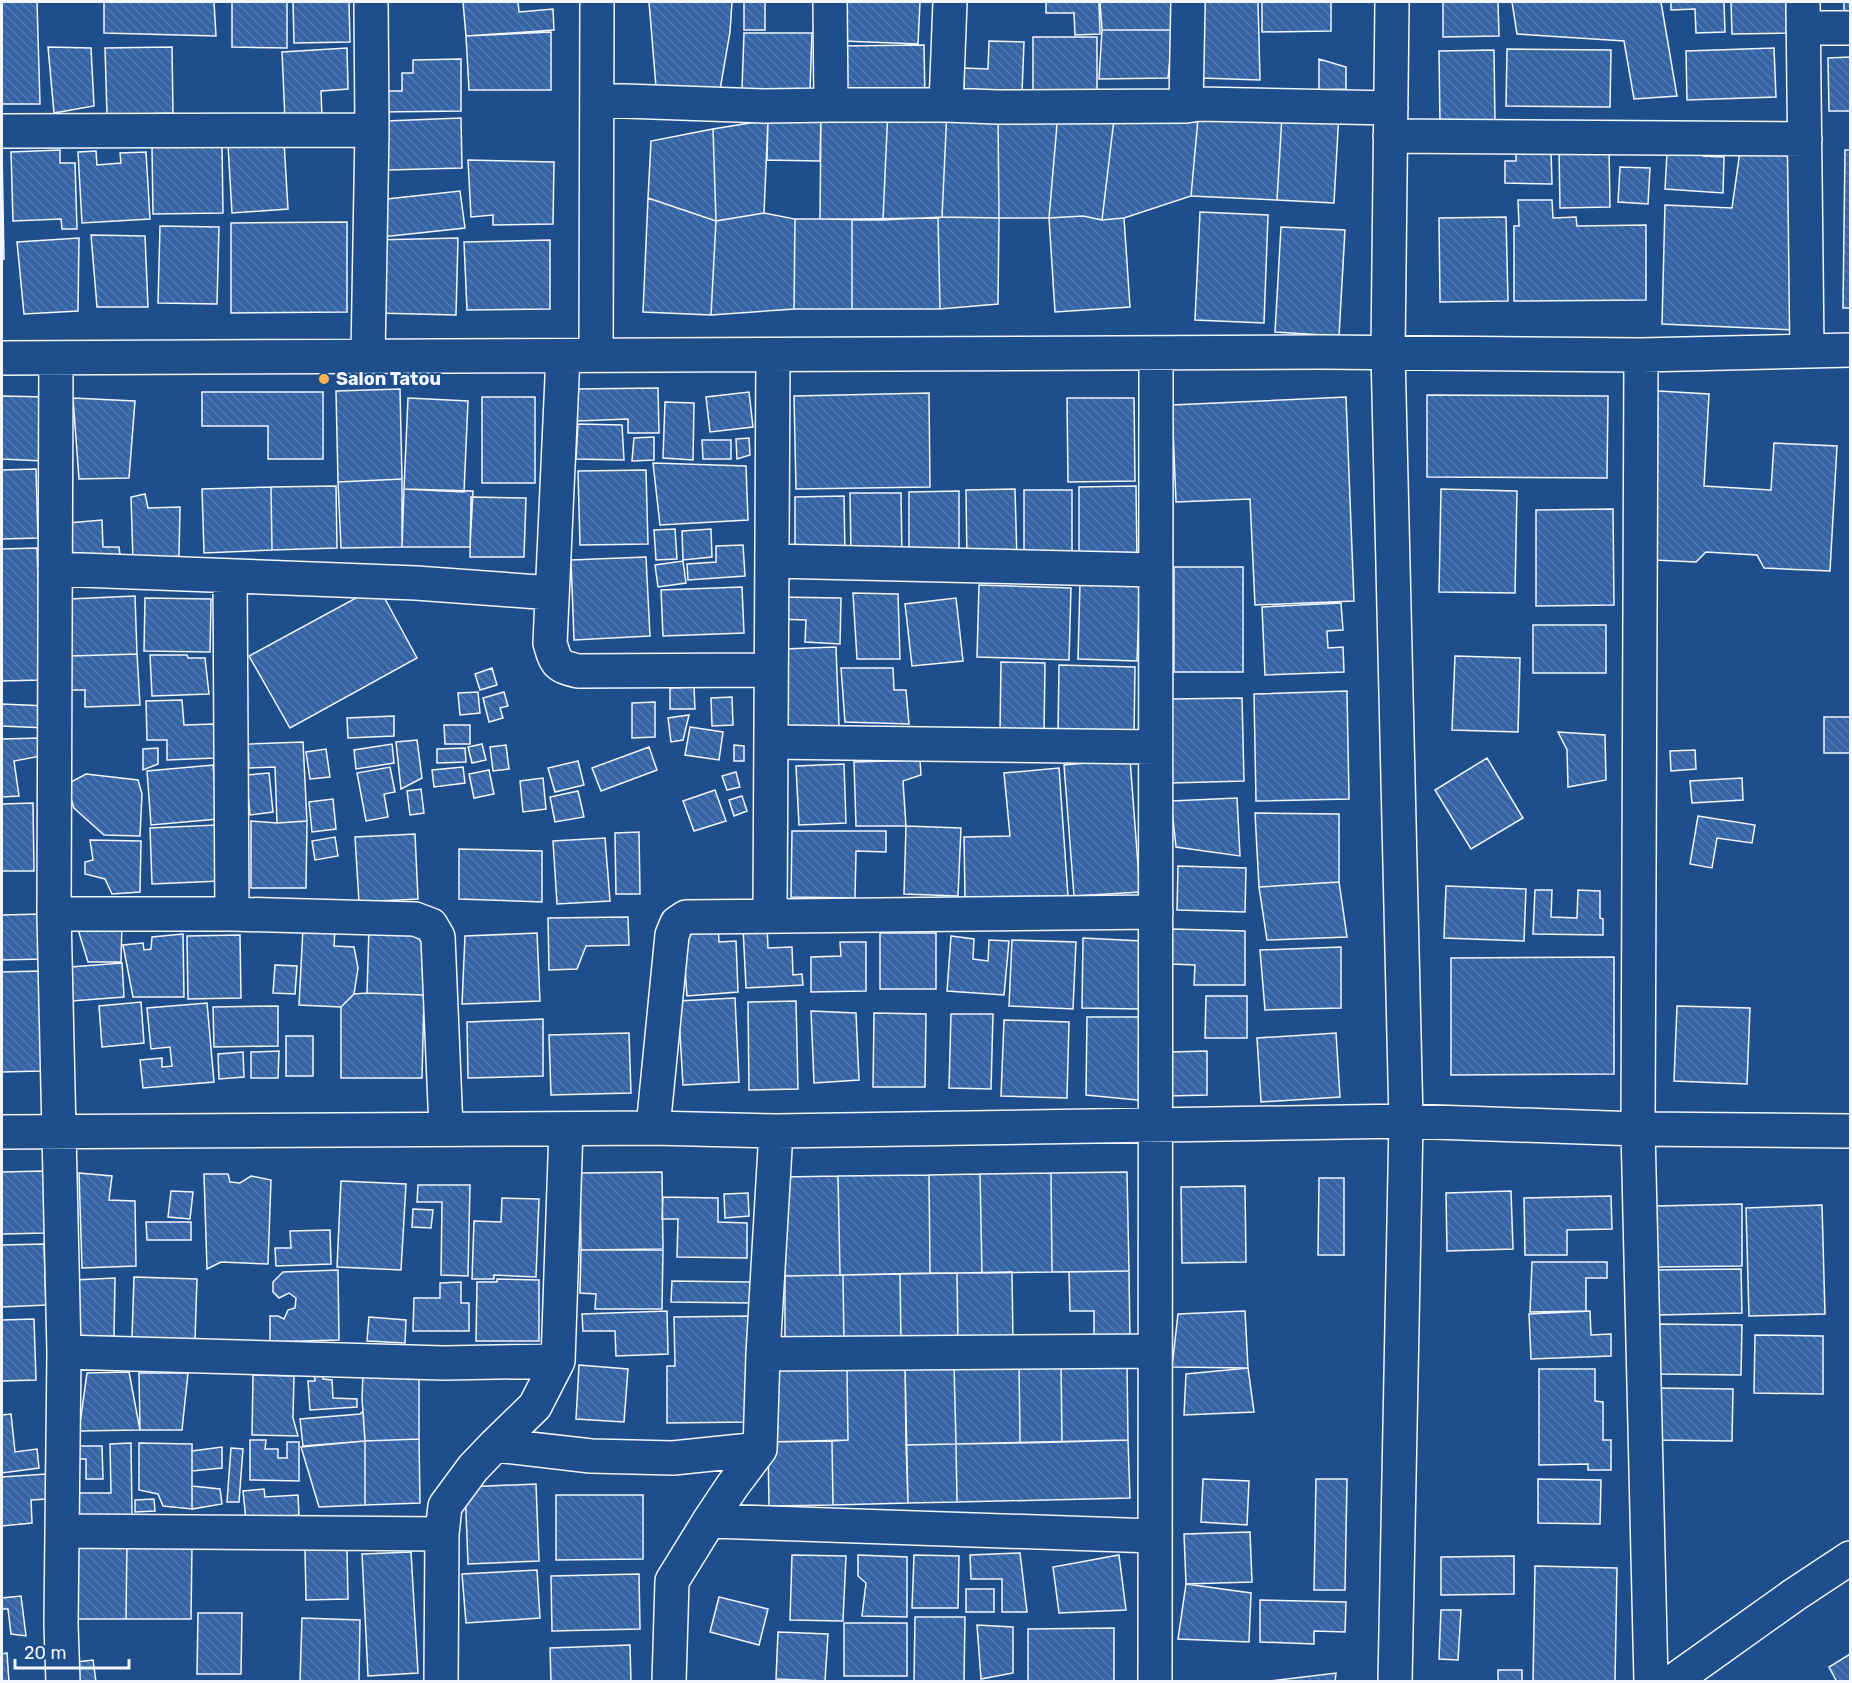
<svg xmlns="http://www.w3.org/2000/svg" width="1852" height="1683" font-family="Rubik,sans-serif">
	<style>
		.building { fill: url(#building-back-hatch); stroke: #f2f6ff; stroke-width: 1.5 }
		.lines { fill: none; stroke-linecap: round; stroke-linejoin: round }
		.street-casing { stroke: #f2f6ff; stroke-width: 36 }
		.street { stroke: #1f4e8c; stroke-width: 33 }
		.poi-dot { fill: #ffb74d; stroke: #1f4e8c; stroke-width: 2 }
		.labels { text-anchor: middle; stroke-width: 4.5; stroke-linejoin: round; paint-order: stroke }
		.poi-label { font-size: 18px; font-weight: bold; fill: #f2f6ff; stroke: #1f4e8c; text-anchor: start }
	</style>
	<defs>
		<pattern id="building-back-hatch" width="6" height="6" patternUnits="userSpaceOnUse" patternTransform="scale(1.5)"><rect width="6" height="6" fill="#3563a3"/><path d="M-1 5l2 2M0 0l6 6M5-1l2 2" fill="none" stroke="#537ab1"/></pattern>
	</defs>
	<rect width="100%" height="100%" fill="#1f4e8c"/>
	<path class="building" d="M2 2H37L40 104H2Z
		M104 2H214L216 36 104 33Z
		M232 2H287V48L232 47Z
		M293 2H349L350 42 294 43Z
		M463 2H518L519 12 553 9 554 30 466 36Z
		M649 2H732L730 32 720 90 656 87Z
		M744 2H765V30H744Z
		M844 2H920L918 44 843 41Z
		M1046 2H1099L1100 34 1075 35 1074 13H1046Z
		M1100 2H1173V30H1102Z
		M1201 2H1258L1260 80 1201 78Z
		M1262 2H1331V31L1262 32Z
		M1443 2H1498L1499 36 1443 37Z
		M1512 2H1661L1677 96 1634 99 1624 41 1517 34Z
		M1671 2H1724L1725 32 1696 33 1695 9 1671 10Z
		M1731 2H1786L1787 33 1732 34Z
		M1844 2H1850V12L1844 13Z
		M1102 30H1173L1168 78 1099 79Z
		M551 32V90H469L466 36Z
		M744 33H812L810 90 742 89Z
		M1033 37H1097V97H1033Z
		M989 41 1024 42 1022 93 964 92V68L988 69Z
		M924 45 925 101 840 102 839 46Z
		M48 47 91 48 94 106 54 113Z
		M172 47 173 113 107 115 105 48Z
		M347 48 348 89 321 91 322 118 285 120 282 52Z
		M1774 48 1776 97 1687 100 1686 51Z
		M1507 49 1611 50 1610 107 1506 106Z
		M1494 50 1495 123 1440 124 1439 51Z
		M1850 57V111H1829L1828 58Z
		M461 59V111L379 112 378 91H402V73H413V60Z
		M1319 59 1346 67V89L1319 90Z
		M888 108 947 110 942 217 883 220Z
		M888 108 883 220 820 219 821 115Z
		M1199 108 1282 116 1277 200 1191 196Z
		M1199 108 1191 196 1124 218 1102 220 1115 111Z
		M947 110 998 112 999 218 942 217Z
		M1115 111 1102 220 1083 216 1049 218 1058 113Z
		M998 112 1058 113 1049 218H999Z
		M1339 112 1334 203 1277 200 1282 116Z
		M821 115 820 161 767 160 768 120Z
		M461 118 462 168 388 170 386 121Z
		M768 120 764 213 716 221 713 129Z
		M713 129 716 221 648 198 651 141Z
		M284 142 288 209 232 213 228 145Z
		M222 146 223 213 153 214 152 147Z
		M1609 146 1610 207 1560 208 1559 148Z
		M1703 147V156L1724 157 1723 193 1665 189 1667 153Z
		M60 150V163H75L77 229H62L61 219 13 221 11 152Z
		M1551 150 1552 184 1505 183V161H1516V151Z
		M1845 150H1850V308H1843Z
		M2 151 4 259H2Z
		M96 151 97 165 121 163 120 153 146 152 150 219 82 223 78 152Z
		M1740 151 1794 155V330L1662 324 1665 205 1732 208Z
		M468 160 554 162 553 224 493 225V215L471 217Z
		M1620 167 1650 168 1648 204 1618 202Z
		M460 191 465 228 382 237 378 200Z
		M648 198 716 221 711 315 643 312Z
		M1518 200H1552L1553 218 1576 217 1577 226 1646 225V300L1514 301V226H1519Z
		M1200 212 1268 215 1264 323 1195 320Z
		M764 213 795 219 794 309 711 315 716 221Z
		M1083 216 1102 220 1124 218 1130 307 1055 312 1049 218Z
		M942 217 999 218 998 304 940 309 938 218Z
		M1506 217 1508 301 1440 302 1439 218Z
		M938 218 940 309H852V219Z
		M795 219H852V309H794Z
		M347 222V312L231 313V223Z
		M160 226 219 227 217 304 158 303Z
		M1281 227 1345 230 1339 336 1275 332Z
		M91 235 145 236 148 307H97Z
		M79 238 78 311 24 314 17 242Z
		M458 238 456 315 376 313 375 240Z
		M550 240V309L467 310 464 242Z
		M658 388 659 433H628V419L577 421 576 389Z
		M400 389 402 479 338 482 336 391Z
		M1642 390 1709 394 1704 486 1771 490 1774 443 1837 446 1830 571 1764 568 1757 555 1706 552 1696 562 1633 559Z
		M202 392H323V459H268V426H202Z
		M749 392 753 427 710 432 706 397Z
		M929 393 930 487 796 489 794 396Z
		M1427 395 1608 396 1607 478 1427 477Z
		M2 396 46 397 43 461 2 459Z
		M482 397H535V483H482Z
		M1346 397 1354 601 1255 605 1250 499 1176 502 1172 405Z
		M73 398 135 401 129 478 79 479Z
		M408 398 468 401 464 492 404 489Z
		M1067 398H1134L1135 481 1068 482Z
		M665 402 694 403 693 460 663 458Z
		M578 424 622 425 624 460 576 459Z
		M654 437V460L632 461 634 438Z
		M749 438 750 455 737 459 736 439Z
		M702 440H731V459H703Z
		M653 463 746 466 748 520 660 525Z
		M36 469 38 538 2 539V470Z
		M646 470 648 544 580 545 578 471Z
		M402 479V547L341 548 338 482Z
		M336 486 337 548 272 550 271 487Z
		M1136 486 1137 558 1079 559V487Z
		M271 487 272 550 204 553 202 489Z
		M404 489 473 491 470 547H402Z
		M1015 489 1017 561 967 562 966 490Z
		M1441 489 1517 491 1515 593 1439 592Z
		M1024 490H1072V561L1024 562Z
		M959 491V556L909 557V492Z
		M850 493H901L902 557H851Z
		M145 494 148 508 180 507 179 556 133 561 131 497Z
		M844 496 845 555 795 556V497Z
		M471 497 526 498 524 557H470Z
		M1613 509 1614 605 1536 606V510Z
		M102 520 103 547H119L121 562 60 566 57 524Z
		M675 529 677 559 656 560 654 530Z
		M711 529 712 557 683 560 682 531Z
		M743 545 745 576 688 580 687 564 716 562V546Z
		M37 548 41 680 2 681V549Z
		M646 557 650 636 574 640 571 560Z
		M683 561 686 583 658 587 655 565Z
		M1174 567H1243V672H1174Z
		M1080 582 1140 584 1137 661 1078 659Z
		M979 585 1071 588 1069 660 977 657Z
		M378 586 417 658 290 728 249 656Z
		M742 587 744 633 663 636 661 590Z
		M853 593 898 594 900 659H857Z
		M135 596 137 654 71 656 69 599Z
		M779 597 841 598 840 644 805 642 806 620 778 619Z
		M145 598 211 599 210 652 144 651Z
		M956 598 963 661 912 666 905 604Z
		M1341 603 1343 630 1327 631 1328 648 1343 647 1344 672 1265 675 1262 607Z
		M1533 625H1606V673H1533Z
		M836 647 839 726 787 729 783 649Z
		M137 654 140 705 85 707V690H71V656Z
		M150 655H187L188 658H205L209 694 152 696Z
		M1455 656 1520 658 1518 732 1452 730Z
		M1001 662 1045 663 1044 734 1000 733Z
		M1059 665 1135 667 1134 734 1058 732Z
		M492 668 497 685 480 690 475 674Z
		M841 668H893L894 690H906L909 724 845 722Z
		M694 687 695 709H670V688Z
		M1347 691 1349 799 1256 801 1254 694Z
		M478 692 480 713 460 715 458 693Z
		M504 692 508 706 500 708 503 718 489 722 483 698Z
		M732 697 733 725 712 726 711 698Z
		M1242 698 1244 781 1172 783 1171 699Z
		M182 700 184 725 214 724 215 758 167 760V740H147L146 701Z
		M655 702V737L632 738V703Z
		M2 704 47 706 46 728 2 726Z
		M689 715 683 740 671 742 668 718Z
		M394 716V736L348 738 347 718Z
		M1824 717H1850V753H1824Z
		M444 725H470V744H445Z
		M690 727 723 732 719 760 685 755Z
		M1558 732 1605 735 1606 780 1568 787 1567 750Z
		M40 738 41 756 14 761 19 796 2 797V739Z
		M417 740 422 778 401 789 396 742Z
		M303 742 307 821 277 823 275 767 249 768 248 744Z
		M392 744 394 763 356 769 354 750Z
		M482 744 486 760 472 763 468 747Z
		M506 745 509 769 493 771 490 747Z
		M734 745 744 746V761H734Z
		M649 747 657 770 601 791 592 768Z
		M158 748V764L143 770V749Z
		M465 748 466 762 437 763V749Z
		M326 749 330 777 310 779 306 752Z
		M1695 750 1696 769 1671 771 1670 751Z
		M1487 758 1523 818 1471 849 1435 790Z
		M1130 759 1140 892 1074 896 1064 765Z
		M920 760 921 775 903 781 906 826H856L854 762Z
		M578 761 584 785 555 792 548 768Z
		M844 764 846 823 799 825 796 766Z
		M213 765 218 819 151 825 147 771Z
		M390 767 395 792 384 794 388 817 366 821 357 773Z
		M463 767 465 783 434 787 432 770Z
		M1059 768 1068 896 965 897 964 837 1010 836 1004 773Z
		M489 770 494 794 474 798 469 774Z
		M736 772 740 787 727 790 722 776Z
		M269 773 273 812 250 815 246 775Z
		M86 774 138 780 142 794 140 836 104 835 74 808 69 793 71 782Z
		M543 778 546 809 523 812 520 781Z
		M1742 778 1743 800 1692 803 1690 781Z
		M421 789 424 813 410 815 407 791Z
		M715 790 726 821 694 831 683 801Z
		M578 791 584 817 555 822 550 797Z
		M742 796 747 811 734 816 729 800Z
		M1237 798 1240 856 1176 847 1171 801Z
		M333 799 336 829 312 832 309 802Z
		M33 803 34 871H2V804Z
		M1255 813 1339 814V882L1259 887Z
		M1698 816 1755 825 1752 843 1717 838 1712 868 1690 864Z
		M251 821 277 823 307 821 306 888H251Z
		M217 825 220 881 152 884 150 828Z
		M906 826 961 828 958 896 904 894Z
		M792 831H886V852L856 851 855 898 791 897Z
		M639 832 640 894H616L615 833Z
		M415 834 418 899 359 902 355 837Z
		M335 837 338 856 315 860 312 841Z
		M605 838 610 901 557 904 553 841Z
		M90 840 141 841 140 892 112 894 105 879 85 874V862L93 860Z
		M459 849 542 851V902L459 899Z
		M1178 866 1246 868 1245 912 1177 910Z
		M1339 882 1347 937 1267 940 1259 887Z
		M1446 886 1526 889 1524 941 1444 938Z
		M1535 890H1552L1551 917 1577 918 1578 890 1600 891V918L1603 919V935L1533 934Z
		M42 914 43 959 2 960V915Z
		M628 917 629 945 586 946 577 969 549 970 548 918Z
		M76 923 122 924 121 962H88Z
		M718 925 719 942 736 941 738 992 687 996 682 928Z
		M767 926 768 948 792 947 793 975 802 974 803 985 746 988 743 927Z
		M369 927 426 929 424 995 367 993Z
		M303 928 335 929 334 946 354 947 358 968 354 994 341 1007 299 1005Z
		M1172 929 1245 931V985H1194L1195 965 1171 964Z
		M537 933 540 1001 462 1004 465 936Z
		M880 933H936V989H880Z
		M183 934 184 997H133L123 945 143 943 144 950 151 949 152 937Z
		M240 935 241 998 188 999 187 936Z
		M951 936 974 939 973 959 988 961 989 940 1009 941 1004 995 947 991Z
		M1083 938 1142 941 1140 1009 1082 1008Z
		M1012 940 1076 942 1073 1009 1009 1006Z
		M840 942H866V991L811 992V957L841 956Z
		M1341 947V1008L1265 1010 1260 950Z
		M1614 957V1074L1451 1075V958Z
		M122 963 124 997 72 1001 70 967Z
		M275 965 297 966 295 994 273 993Z
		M39 971 41 1071 2 1072V972Z
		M367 993 424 995 422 1078H341V1007L354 994Z
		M1206 996H1247V1038H1205Z
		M735 998 739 1082 683 1085 678 1001Z
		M796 1001 798 1089 749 1090 748 1002Z
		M141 1002 144 1043 102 1047 99 1006Z
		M207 1003 214 1082 143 1088 140 1060 162 1058V1067L172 1066 170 1047 151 1049 147 1008Z
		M278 1006V1046L214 1047 213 1007Z
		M1677 1006 1750 1008 1747 1084 1674 1081Z
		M811 1011 856 1013 859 1080 814 1083Z
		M874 1013 926 1014 925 1087H873Z
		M951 1014H993L991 1089 949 1088Z
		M1087 1017H1139L1147 1101 1086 1095Z
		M543 1019V1076L468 1078 467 1022Z
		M1004 1020 1069 1022 1067 1098 1001 1096Z
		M629 1033 631 1093 551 1095 549 1035Z
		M1336 1033 1340 1097 1261 1102 1257 1038Z
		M286 1036H313V1076H286Z
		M279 1051 278 1078H251V1052Z
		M1207 1051V1095L1169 1096V1052Z
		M243 1052 244 1077 219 1079 218 1054Z
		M44 1171 45 1233 2 1234V1172Z
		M662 1172 663 1249 581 1250 580 1173Z
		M1127 1172 1129 1271 1052 1272 1051 1173Z
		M79 1173 112 1176 109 1200 135 1201 136 1266 82 1268Z
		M1051 1173 1052 1272 982 1273 980 1174Z
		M204 1174H228L230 1182 240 1183 251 1176 271 1180 268 1264 221 1262 207 1269Z
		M980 1174 982 1273H930L929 1175Z
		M929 1175 930 1273 840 1275 838 1176Z
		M838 1176 840 1275 785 1276 784 1177Z
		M1319 1178H1344V1255H1318Z
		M341 1181 406 1184 401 1270 337 1267Z
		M418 1185H470L468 1276 441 1275 442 1202H417Z
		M1245 1186 1246 1262 1182 1263 1181 1187Z
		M171 1191 193 1192 190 1219 168 1217Z
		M1511 1191 1513 1249 1447 1251 1446 1193Z
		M748 1193 749 1216 725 1218 724 1194Z
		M1611 1196 1612 1229 1567 1230V1255H1525L1524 1198Z
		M663 1197 718 1198V1222L747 1223V1258L677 1257 678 1219H662Z
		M502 1198 539 1199 536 1277 494 1275V1279H472L474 1221 501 1222Z
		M1742 1204V1266L1656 1267V1206Z
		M1822 1205 1825 1314 1749 1316 1746 1208Z
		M413 1209 433 1210 431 1228 412 1227Z
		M146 1222H191V1240H147Z
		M330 1230 331 1264 276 1266 275 1248H291L290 1231Z
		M44 1244 46 1305 2 1307V1245Z
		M581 1250H663L662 1309H595L596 1294 580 1293Z
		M1532 1262H1607V1278H1586V1311L1530 1312Z
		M1741 1269 1742 1313 1659 1315 1658 1270Z
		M338 1270 339 1340 270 1342V1316H278L284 1319 288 1310 295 1308 296 1298 289 1293 279 1298 273 1292V1282L283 1272Z
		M1129 1271 1130 1342H1094V1311H1070L1069 1272Z
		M1012 1272 1013 1344H958L957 1273Z
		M957 1273 958 1344 901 1345 900 1274Z
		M900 1274 901 1345 844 1346 843 1275Z
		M843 1275 844 1346 785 1347V1276Z
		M134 1277 197 1279 195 1340 132 1338Z
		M115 1278 114 1336 73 1338 74 1280Z
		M497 1279 539 1280V1341H476L477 1282H497Z
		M672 1281 751 1282 750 1303 671 1302Z
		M461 1282V1303H469V1331H413L414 1298H440V1283Z
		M667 1311 668 1354 616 1356 615 1331H583L582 1314Z
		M1245 1311 1248 1368 1172 1367 1178 1314Z
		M1590 1311 1591 1335 1611 1334V1356L1531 1359 1529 1314Z
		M749 1316V1422L667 1423V1366H675L674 1317Z
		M369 1317 406 1320 405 1343 367 1341Z
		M34 1319 36 1380 2 1381V1320Z
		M1657 1324 1742 1325 1741 1375 1657 1374Z
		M1755 1335 1823 1336V1394L1754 1393Z
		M1127 1361 1128 1440 1062 1442 1061 1363Z
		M1019 1363 1020 1443 956 1444 954 1365Z
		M1019 1363H1061L1062 1442 1020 1443Z
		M579 1365 628 1369 624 1422 576 1419Z
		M954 1365 956 1444 906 1445 905 1366Z
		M905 1366 908 1503 833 1505 832 1441 848 1440 847 1368Z
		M847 1368 848 1440 768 1442 767 1369Z
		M1248 1368 1254 1412 1184 1415 1186 1374Z
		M314 1369H324L323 1379 332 1380 333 1398 357 1399V1407L310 1410 308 1381H315Z
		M1539 1369H1595V1401L1603 1402V1440H1611V1470H1588V1464L1539 1465Z
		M419 1371V1439L365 1441 362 1399 363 1372Z
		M129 1372 140 1430 79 1431 87 1373Z
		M139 1373H188L182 1430H140Z
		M253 1375 294 1376 293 1418 298 1436 252 1435Z
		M1657 1388 1733 1389 1732 1441 1656 1440Z
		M363 1411 365 1441 303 1446 300 1419 360 1414Z
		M11 1414 15 1452 37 1449 39 1468 2 1473V1415Z
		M419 1439 420 1503 365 1505V1441Z
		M250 1440H266L265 1449H278V1458H287V1442H299V1481L250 1480Z
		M1128 1440 1130 1498 957 1502 956 1444Z
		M365 1441V1505L319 1507 301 1447Z
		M832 1441 833 1505 769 1506 768 1442Z
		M131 1443 132 1515 74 1516 73 1493H111L110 1444Z
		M139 1443 192 1444V1509L163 1506 158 1494 139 1490Z
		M956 1444 957 1502 908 1503 906 1445Z
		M77 1446H102L103 1479H86V1459H77Z
		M222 1447V1468L192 1471V1451Z
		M231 1448 243 1449 239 1502H227Z
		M46 1474 48 1499 31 1500 32 1523 2 1526V1477Z
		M1203 1479 1249 1481 1247 1525 1201 1522Z
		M1316 1479H1347L1345 1590H1314Z
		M1538 1479 1601 1480 1600 1524 1538 1523Z
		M536 1484 539 1561 468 1564 465 1487Z
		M192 1486 220 1489 222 1504 192 1509Z
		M264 1489 265 1497 298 1495 299 1515 246 1520 243 1491Z
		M556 1495H643V1559L556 1560Z
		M154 1499 155 1511 135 1512V1500Z
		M1250 1532 1252 1582 1186 1584 1184 1534Z
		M127 1543 126 1619H72L71 1546Z
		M127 1543 192 1544 191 1619H126Z
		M347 1548 348 1599 306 1600 305 1549Z
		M411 1552 418 1673 368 1676 362 1554Z
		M1020 1553 1027 1612H1002V1579H971L970 1555Z
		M792 1555 846 1556 843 1621 790 1620Z
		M858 1555 907 1557V1617L862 1616 866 1583 858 1576Z
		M914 1555 959 1556 958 1608H912Z
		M1119 1555 1126 1610 1059 1613 1053 1567Z
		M1514 1556V1594L1441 1595V1557Z
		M1535 1566 1617 1568 1615 1682H1533Z
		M537 1570 540 1618 466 1623 462 1574Z
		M639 1574 640 1629 552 1631 551 1576Z
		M1186 1584 1251 1593 1249 1642 1178 1639Z
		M966 1589H994V1612H966Z
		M21 1596 26 1636 11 1634 8 1609H2V1598Z
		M719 1597 768 1609 759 1645 710 1632Z
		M1260 1600 1346 1602 1345 1632 1314 1631V1644L1260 1642Z
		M1441 1610H1461L1458 1660 1439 1659Z
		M198 1613H242L241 1674H197Z
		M915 1617H965L964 1682H914Z
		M302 1618 360 1620 359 1682H300Z
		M844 1623H907V1676H844Z
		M977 1625 1013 1627V1673L981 1679Z
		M1114 1628V1682H1028V1629Z
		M778 1632 828 1634 825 1681 776 1679Z
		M630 1645 631 1682H551L550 1648Z
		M7 1653 9 1682H2V1654Z
		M1850 1654V1682H1837L1829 1667Z
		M93 1660 96 1682H80L77 1662Z
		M1498 1670H1522V1682H1498Z
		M1336 1673 1335 1682H1262Z"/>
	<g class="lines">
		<g class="street-casing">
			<path id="street" d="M1392 2 1388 352 1406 1121 1395 1682
				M1803 2 1807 350
				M1803 28H1850
				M597 100 765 106 831 105 830 2
				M831 105H946L998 107 1186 106 1199 104 1391 108
				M946 105 950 2
				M1186 106 1188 2
				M2 131 372 130
				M1390 136 1805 139
				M596 355 597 2
				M1641 355 1638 1129 1651 1682
				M368 356 372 130 371 2
				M563 356 550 643C556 664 557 666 578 671L771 670
				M2 358 1322 352 1641 355 1850 350
				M56 358 54 914 64 1352 61 1624 63 1682
				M772 561 1155 570
				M55 569 416 583 552 593
				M230 576 232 914
				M771 742 1155 747
				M54 914H232L415 919 431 925 438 937 446 1129
				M770 915 773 355
				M653 1128 672 935 677 923 686 917 1156 912
				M566 1129 558 1361 535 1406 495 1445 591 1456 673 1458 760 1449
				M776 1131 763 1354 1154 1351
				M2 1132 653 1128 776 1131 1406 1121 1638 1129 1850 1131
				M64 1352 444 1363 558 1361
				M709 1521 733 1485 760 1449 763 1354
				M62 1531 442 1534 445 1506 473 1468 495 1445
				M441 1682 442 1534
				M669 1682 672 1581 709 1521 1154 1536
				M1155 1682 1156 354
				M1672 1682 1794 1595 1850 1558"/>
		</g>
		<use href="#street" class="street"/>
	</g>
	<circle class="poi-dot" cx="324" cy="379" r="6"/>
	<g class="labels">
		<g class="poi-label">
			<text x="336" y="385">Salon Tatou</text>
		</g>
	</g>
	<rect width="1852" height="1683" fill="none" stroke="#f2f6ff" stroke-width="6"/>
	<path d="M15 1659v9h114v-9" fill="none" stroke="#f2f6ff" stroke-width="3"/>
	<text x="24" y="1659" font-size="18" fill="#f2f6ff" stroke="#1f4e8c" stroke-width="4.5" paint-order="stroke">20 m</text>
</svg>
